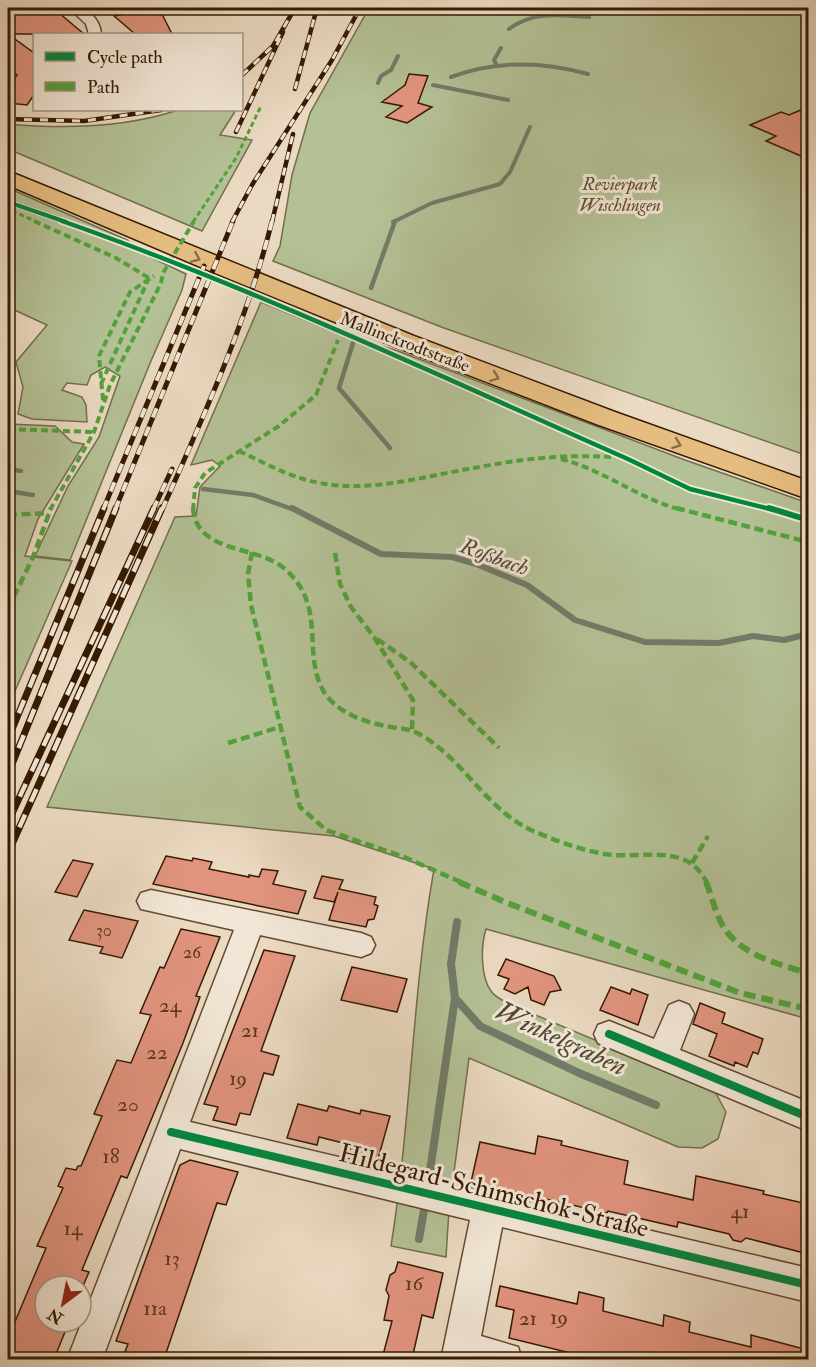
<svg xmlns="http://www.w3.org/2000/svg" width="816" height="1367" font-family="'IM FELL Double Pica',serif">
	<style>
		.green { fill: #b4c095; stroke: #746d4b; stroke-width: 1.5 }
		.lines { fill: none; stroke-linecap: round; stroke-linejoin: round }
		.stream-far3 { stroke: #717b68; stroke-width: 4 }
		.stream-far2 { stroke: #717b68; stroke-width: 4.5 }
		.stream-far1 { stroke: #717b68; stroke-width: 6 }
		.stream { stroke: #717b68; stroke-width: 8 }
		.building { fill: #e2947f; stroke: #351a01; stroke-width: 1.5 }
		.minor-casing { stroke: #624a31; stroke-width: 3 }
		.highway-casing { stroke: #351a01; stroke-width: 3 }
		.minor { fill: #f2e7d7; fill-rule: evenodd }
		.highway { fill: #e6bd81; fill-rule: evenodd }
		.rail-far2-casing { stroke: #351a01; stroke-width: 4.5 }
		.rail-far1-casing { stroke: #351a01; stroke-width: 5 }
		.rail-casing { stroke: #351a01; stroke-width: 7 }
		.rail-far2 { stroke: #f2e7d7; stroke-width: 3; stroke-dasharray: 8; stroke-linecap: butt }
		.rail-far1 { stroke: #f2e7d7; stroke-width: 4; stroke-dasharray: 10; stroke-linecap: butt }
		.rail { stroke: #f2e7d7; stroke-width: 4.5; stroke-dasharray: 14; stroke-linecap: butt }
		.quiet-far3 { stroke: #53a13c; stroke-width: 3; stroke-dasharray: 5 3; stroke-linecap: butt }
		.quiet-far2 { stroke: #53a13c; stroke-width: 4; stroke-dasharray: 7 4; stroke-linecap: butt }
		.quiet-far1 { stroke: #53a13c; stroke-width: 4.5; stroke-dasharray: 9 4.5; stroke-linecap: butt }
		.quiet { stroke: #53a13c; stroke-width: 6; stroke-dasharray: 12 6; stroke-linecap: butt }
		.cycleway-far3-casing { stroke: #f2e7d7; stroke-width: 6 }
		.cycleway-far2-casing { stroke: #f2e7d7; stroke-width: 8 }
		.cycleway-far1-casing { stroke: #f2e7d7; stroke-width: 10 }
		.cycleway-casing { stroke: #f2e7d7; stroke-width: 11 }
		.cycleway-far3 { stroke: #00873e; stroke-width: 4 }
		.cycleway-far2 { stroke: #00873e; stroke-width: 4.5 }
		.cycleway-far1 { stroke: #00873e; stroke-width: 6 }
		.cycleway { stroke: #00873e; stroke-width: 8 }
		.oneway { stroke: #8e6c41 }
		.labels { text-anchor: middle; stroke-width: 6; stroke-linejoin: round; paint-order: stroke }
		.far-park-label { font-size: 18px; font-style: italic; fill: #5b4c2d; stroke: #f2e7d7 }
		.far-street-label { font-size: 18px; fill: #351a01; stroke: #f2e7d7 }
		.number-label { font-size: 18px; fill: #603820 }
		.near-number-label { font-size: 21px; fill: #603820 }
		.water-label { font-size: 22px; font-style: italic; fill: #534a35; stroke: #f2e7d7 }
		.near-street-label { font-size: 26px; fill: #351a01; stroke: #f2e7d7 }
		.near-water-label { font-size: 27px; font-style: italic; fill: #534a35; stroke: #f2e7d7 }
	</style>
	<rect width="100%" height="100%" fill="#ebdac2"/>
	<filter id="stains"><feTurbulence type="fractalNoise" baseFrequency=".00333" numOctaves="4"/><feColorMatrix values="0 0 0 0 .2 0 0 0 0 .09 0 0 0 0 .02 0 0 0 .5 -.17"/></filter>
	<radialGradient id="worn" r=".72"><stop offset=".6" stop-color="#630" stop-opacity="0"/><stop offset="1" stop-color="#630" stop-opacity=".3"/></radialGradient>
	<path class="green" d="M369 8H808V456L444 328 273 261 280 246 292 175 310 113Z
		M178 110H236L220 135 252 140 202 231 8 149V124C63 129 124 128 178 110Z
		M8 188 127 240 140 252 186 274 182 290 151 361 70 560 35 556 68 486 99 437 120 376 105 367 91 375 87 385 67 383 62 390 82 397 86 405 87 422 32 419 18 414 23 387 16 362 47 325 8 307Z
		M261 302 334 332 398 351 685 460 808 503V1019L486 929C481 945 480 976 491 991 494 996 502 1000 507 1003L714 1090 726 1112 718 1139 702 1148 678 1147 469 1058 449 1210 446 1257 391 1246C411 1121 412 994 434 869L334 836 47 807 175 517 196 516 200 487 220 466 212 460 191 465Z
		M8 424 55 426 72 442 84 444 38 519 25 556 72 561 8 707Z"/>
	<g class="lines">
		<path class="stream-far3" d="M622 11 647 8
			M509 29C533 11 560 15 589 17
			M497 66 494 60 501 48
			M451 77C497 60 542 61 588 74
			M378 83 381 76 391 70 398 56
			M433 85 508 100
			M393 222 432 203 500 184 510 172 530 127"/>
		<path class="stream-far2" d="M371 288 395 221
			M353 343 339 388 390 448
			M8 469 21 471
			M203 489 253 495 295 510
			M8 491 33 495"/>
		<path class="stream-far1" d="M292 508 381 554 452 557 476 564 527 585 575 620 645 642 719 643 753 636 784 640 808 634"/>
		<path class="stream" d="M455 998 480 1026 579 1073 656 1105
			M429 1178 455 998 451 964 457 922
			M419 1239 424 1210"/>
	</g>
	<path class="building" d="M53 8 84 34H8L34 53V95L27 105 8 103V87L17 75 8 66V16Z
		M159 8 172 34H135L114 16Z
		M409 74 428 76 418 103 432 107 407 123 386 117 402 106 382 102 405 85Z
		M808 107V159L766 141 776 136 750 125 781 112 789 115Z
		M166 856 192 861 193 858 212 862 209 869 249 877V875L259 877 262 869 278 871 273 884 306 891 298 914 153 884Z
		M73 860 93 864 77 897 55 892Z
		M322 876 343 880 339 889 376 897 374 904 378 906 374 919 368 920 366 927 329 920 338 892 334 902 314 898Z
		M84 910 138 921 122 958 100 953 103 947 69 940Z
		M181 929 220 937 196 996 200 997 183 1043 127 1178 121 1176 82 1270 89 1272 83 1286H45V1322H69L54 1359H8V1322L14 1324 46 1248 37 1246 63 1188 58 1186 66 1168 76 1170 78 1166H81L102 1116 94 1114 117 1060 131 1063 151 1015 140 1013 160 967 164 968Z
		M264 950 295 956 261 1051 279 1056 273 1075 264 1073 250 1115 240 1113 236 1125 213 1120 218 1107 204 1104Z
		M506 959 554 976 561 990 550 992 544 1005 531 1000 528 987 515 994 504 989 509 979 498 975Z
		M352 967 407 979 397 1012 341 1000Z
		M611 987 630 994 632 989 648 995 638 1025 600 1010Z
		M700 1003 725 1013 722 1023 763 1039 758 1054 753 1052 747 1067 735 1062 734 1066 709 1056 717 1034 693 1024Z
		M298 1104 327 1111 329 1106 360 1114 361 1110 390 1116 378 1159 349 1152 351 1145 319 1137 317 1145 287 1138Z
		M538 1136 562 1141 561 1145 628 1161 624 1184 693 1200 696 1176 764 1191 763 1194 808 1204V1254L746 1238 741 1242 733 1240 729 1234 678 1222 677 1227 608 1211 607 1213 471 1182 480 1142 535 1154Z
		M190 1160 238 1172 226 1205 217 1203 164 1359H122L128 1344 116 1341 180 1165Z
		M398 1262 443 1273 433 1318 422 1315 412 1359H382L392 1321 384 1320 389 1296 386 1290 390 1275 395 1272Z
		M500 1286 577 1304 579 1292 604 1298 603 1311 663 1326 664 1315 690 1322 689 1332 751 1347V1335L808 1350V1359H595L509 1338 514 1310 496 1306Z"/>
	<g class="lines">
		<g class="minor-casing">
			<path id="minor" d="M69 8C85 6 100 17 101 34H89L86 24Z
				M151 890 361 933 371 937 375 945 371 953 361 957 260 935 190 1122 808 1268V1302L502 1227 481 1336 518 1347 522 1360H441L470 1220 180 1149 102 1360H67L234 930 141 909 137 901 141 893Z
				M679 1001 689 1005 694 1014 680 1050 808 1102V1131L598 1043 594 1034 598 1025 609 1021 654 1039 669 1005Z"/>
		</g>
		<g class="highway-casing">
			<path id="highway" d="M8 171 414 336 615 412 808 481V499L596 424 396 347 198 266 8 185Z"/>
		</g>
		<use href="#minor" class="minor"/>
		<use href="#highway" class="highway"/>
		<g class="rail-far2-casing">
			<path id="rail-far2" d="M242 75 273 46 295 8
				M295 89 317 8
				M8 119 84 121 161 110
				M236 132 283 32
				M232 222 252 185 332 60 360 8
				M272 222 293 134"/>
		</g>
		<g class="rail-far1-casing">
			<path id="rail-far1" d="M103 510 204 266
				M115 510 233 221
				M153 510 172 469
				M162 510C204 415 247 322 272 221"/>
		</g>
		<g class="rail-casing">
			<path id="rail" d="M8 739 104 508
				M8 774 116 508
				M8 822 154 508
				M8 853 162 508"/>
		</g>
		<use href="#rail-far2" class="rail-far2"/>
		<use href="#rail-far1" class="rail-far1"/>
		<use href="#rail" class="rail"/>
		<path class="quiet-far3" d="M12 211 37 222
			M193 222 236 158 261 106"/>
		<path class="quiet-far2" d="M34 221 116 258 149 278
			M101 384 149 278
			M103 400 99 356 130 292 154 276
			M8 429 94 432
			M239 451C265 463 291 478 320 483 370 493 425 476 474 468 520 459 565 454 611 457
			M561 459C604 470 639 499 682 510
			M50 510 94 432 110 385 161 283 163 273 194 221
			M193 510 195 488 205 473 279 426 316 395 338 340"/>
		<path class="quiet-far1" d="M193 508C196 554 258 545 285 569 328 607 301 653 324 692 338 714 367 723 391 727 402 729 411 729 421 735 464 760 485 808 531 830 554 840 580 850 605 854 641 860 687 841 707 883
			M676 508 808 542
			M8 515 48 513
			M252 552 248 574 251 605 300 807 326 830 404 857 463 883
			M335 553 340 584 351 607 374 637 413 700 412 730
			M8 609 33 557 51 508
			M377 639 410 662 499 748
			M228 743 280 727
			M692 863 708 836"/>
		<path class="quiet" d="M459 882 505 902 740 993 808 1009
			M706 882C712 896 715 913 723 926 740 955 778 964 808 973"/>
		<g class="cycleway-far3-casing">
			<path id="cycleway-far3" d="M8 202 66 222"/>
		</g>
		<g class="cycleway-far2-casing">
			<path id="cycleway-far2" d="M62 221C256 289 442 377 630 460L690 489 774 510"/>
		</g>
		<g class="cycleway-far1-casing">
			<path id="cycleway-far1" d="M769 508 808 520"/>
		</g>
		<g class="cycleway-casing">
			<path id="cycleway" d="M609 1034 808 1117
				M171 1132 808 1285"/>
		</g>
		<use href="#cycleway-far3" class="cycleway-far3"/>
		<use href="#cycleway-far2" class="cycleway-far2"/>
		<use href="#cycleway-far1" class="cycleway-far1"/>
		<use href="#cycleway" class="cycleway"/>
	</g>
	<defs><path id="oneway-chevron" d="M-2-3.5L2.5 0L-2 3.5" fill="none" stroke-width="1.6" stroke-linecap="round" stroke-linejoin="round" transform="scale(1.5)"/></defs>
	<g class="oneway">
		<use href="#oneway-chevron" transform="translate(196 258) rotate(23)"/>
		<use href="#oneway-chevron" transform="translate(495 377) rotate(21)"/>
		<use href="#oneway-chevron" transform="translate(677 444) rotate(20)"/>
	</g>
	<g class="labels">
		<g class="far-park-label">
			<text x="620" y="190">Revierpark<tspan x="620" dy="21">Wischlingen</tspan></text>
		</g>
		<g class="far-street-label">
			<text transform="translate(405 342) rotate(21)" y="6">Mallinckrodtstraße</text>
		</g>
		<g class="number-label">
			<text x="104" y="936">30</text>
			<text x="192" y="958">26</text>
		</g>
		<g class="near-number-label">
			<text x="170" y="1012">24</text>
			<text x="250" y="1037">21</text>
			<text x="157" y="1059">22</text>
			<text x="238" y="1085">19</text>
			<text x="128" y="1111">20</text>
			<text x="111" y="1163">18</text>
			<text x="740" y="1218">41</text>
			<text x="73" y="1235">14</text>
			<text x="172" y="1265">13</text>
			<text x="414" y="1290">16</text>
			<text x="155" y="1315">11a</text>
			<text x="559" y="1324">19</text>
			<text x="528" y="1325">21</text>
		</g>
		<g class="water-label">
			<text transform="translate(495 556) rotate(20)" y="8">Roßbach</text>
		</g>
		<g class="near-street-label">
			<text transform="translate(494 1190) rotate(14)" y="9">Hildegard-Schimschok-Straße</text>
		</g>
		<g class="near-water-label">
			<text transform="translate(561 1038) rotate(25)" y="9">Winkelgraben</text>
		</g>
	</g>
	<rect width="816" height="1367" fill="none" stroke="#ebdac2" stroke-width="30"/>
	<rect x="9" y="9" width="798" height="1349" fill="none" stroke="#351a01" stroke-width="3"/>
	<rect x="15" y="15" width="786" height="1337" fill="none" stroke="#351a01" stroke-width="1.5"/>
	<rect x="33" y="33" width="210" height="78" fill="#f2e7d7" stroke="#a69581" stroke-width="1.5"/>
	<rect x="45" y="52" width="30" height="9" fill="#00873e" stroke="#a69581" stroke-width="1.5"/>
	<text x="87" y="63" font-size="18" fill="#351a01">Cycle path</text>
	<rect x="45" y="82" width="30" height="9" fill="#53a13c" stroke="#a69581" stroke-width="1.5"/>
	<text x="87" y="93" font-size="18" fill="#351a01">Path</text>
	<g transform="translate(63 1304) rotate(212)"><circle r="28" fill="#f2e7d7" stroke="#a69581" stroke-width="1.5"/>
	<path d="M0-4.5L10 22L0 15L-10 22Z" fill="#8f2418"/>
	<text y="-9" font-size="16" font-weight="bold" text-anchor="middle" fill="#351a01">N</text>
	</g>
	<rect width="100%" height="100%" filter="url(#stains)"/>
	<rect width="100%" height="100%" fill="url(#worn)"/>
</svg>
